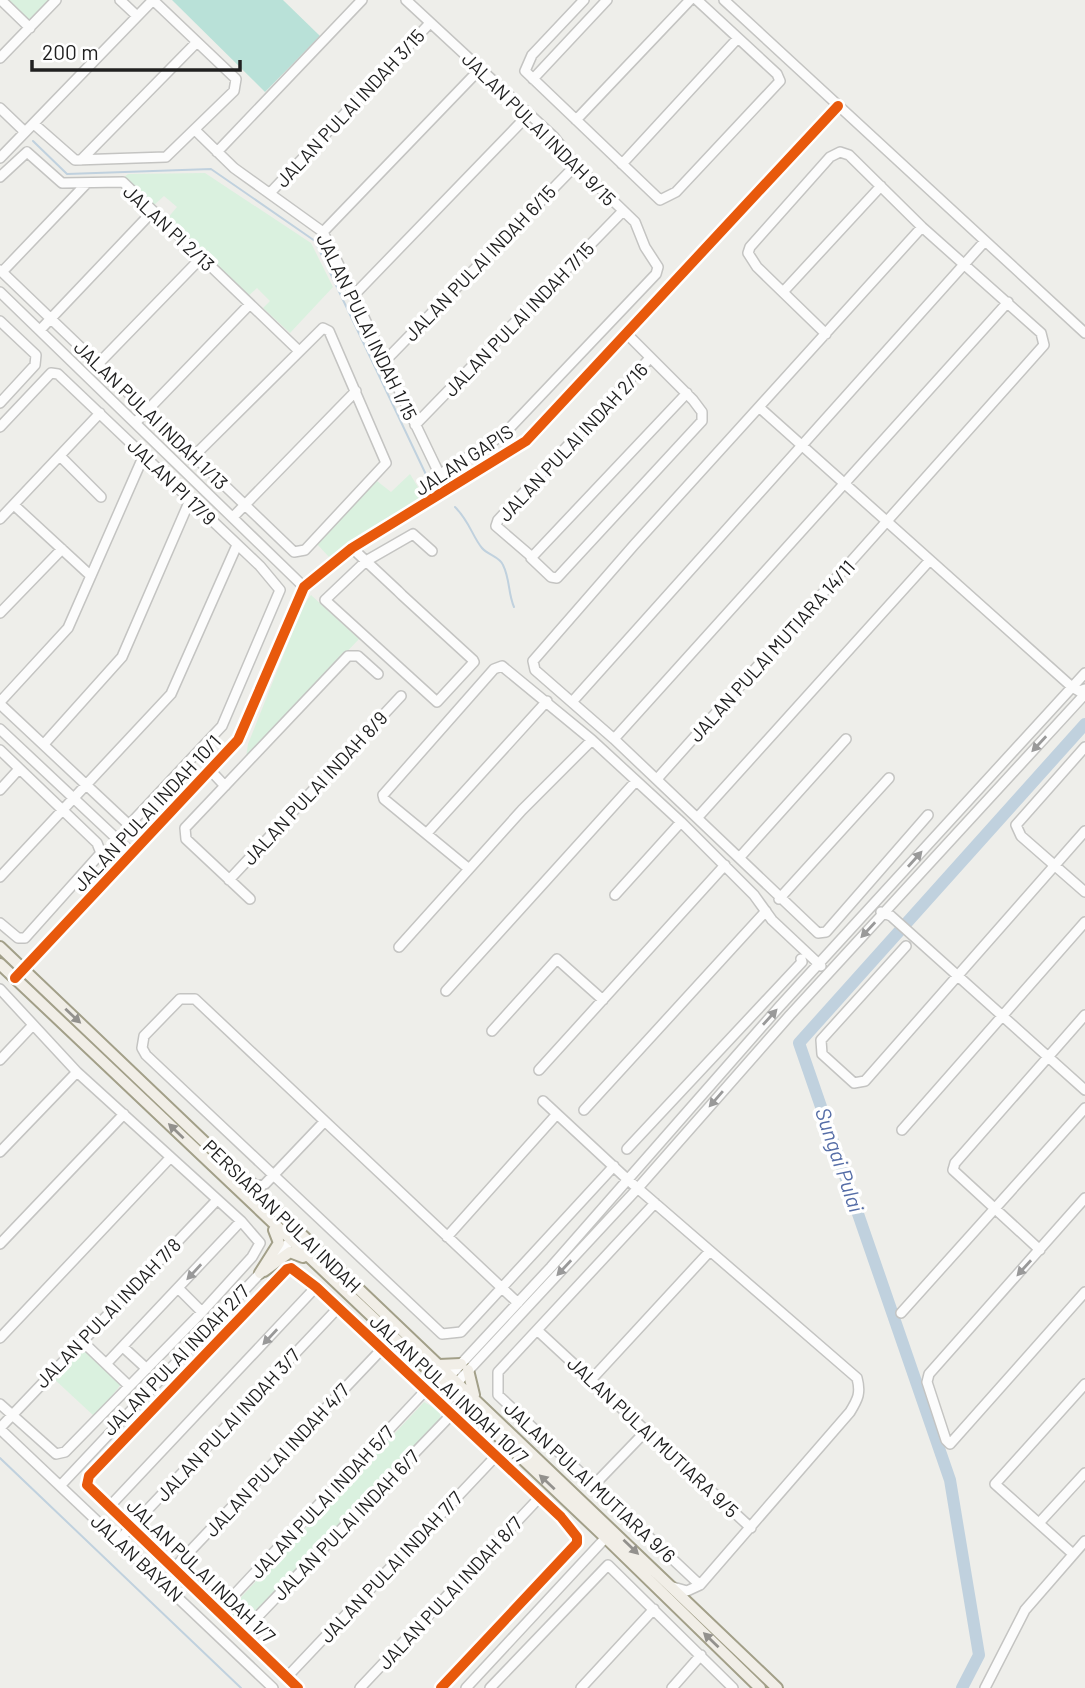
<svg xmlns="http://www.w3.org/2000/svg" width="1085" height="1688" font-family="Barlow,sans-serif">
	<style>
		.park { fill: #daf1df }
		.pitch { fill: #b9e1d8 }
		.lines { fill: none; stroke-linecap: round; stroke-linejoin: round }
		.stream { stroke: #c0d1de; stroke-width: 2 }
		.river { stroke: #c0d1de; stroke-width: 12 }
		.minor-casing { stroke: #c4c4c2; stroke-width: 12 }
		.major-casing { stroke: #a29f88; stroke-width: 14 }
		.minor { stroke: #fcfcfc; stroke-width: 9 }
		.major { stroke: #f1eee7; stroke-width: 10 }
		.cycleway-casing { stroke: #fff; stroke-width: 15 }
		.cycleway { stroke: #e8590c; stroke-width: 10 }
		.oneway { fill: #999 }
		.oneway2 { fill: #93918d }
		.labels { text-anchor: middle; stroke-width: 7; stroke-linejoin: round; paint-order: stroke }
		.street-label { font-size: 19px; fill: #202020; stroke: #fff }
		.water-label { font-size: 21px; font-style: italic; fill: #556da7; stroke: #fff }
	</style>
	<rect width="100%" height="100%" fill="#eeeeea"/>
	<path class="park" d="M6 0H52L30 23Z
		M205 173 311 243 333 287 290 333 263 308 270 301 257 288 246 298 166 220 177 207 164 196 153 206 123 178 128 174Z
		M410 474 422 494 417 499 329 557 316 543 377 481 391 492Z
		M311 595 359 639 246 758 248 744 303 606Z
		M84 1348 122 1383 95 1417 53 1378Z
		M424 1402 440 1411V1420L246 1625H237L227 1614 229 1610Z"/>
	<path class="pitch" d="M172 0H283L320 36 265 92Z"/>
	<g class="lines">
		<path class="stream" d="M33 141 67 174 211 169 315 241 430 483
			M455 507C470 522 472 536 482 548 488 555 500 557 503 565 510 579 508 593 514 607
			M0 1458 241 1688"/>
		<path class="river" d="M962 1688 979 1655 950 1480 799 1043 1085 724"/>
		<g class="minor-casing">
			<path id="minor" d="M1 0 30 28
				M120 0 137 16
				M406 0 554 137 576 165 635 222 645 247 658 267 656 274 503 435 440 474
				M584 0 532 55 525 71 660 200 676 192 780 81 777 74 697 0
				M724 0 1085 333
				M0 58 56 0
				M533 79 607 0
				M0 108 25 132
				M576 120 690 0
				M34 124 75 160 166 157 234 91 236 79 153 0
				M196 131 234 168 323 232 447 490
				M217 152 362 0
				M0 158 153 0
				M81 160 197 42
				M622 164 738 38
				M0 177 27 152 62 183 123 182 298 350
				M270 193 430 23
				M922 227 634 545 533 661 535 670 614 739 818 933 826 932 928 815
				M323 232 479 70
				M0 270C98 364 196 458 294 552L305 550 386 463 329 331 323 328 194 456
				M2 272 87 183
				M0 292 304 587
				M783 292 881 186
				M354 295 528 115
				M0 321 36 355 35 365 0 403
				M40 330 153 211
				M650 358 498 520 496 526 532 557 687 393
				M385 361 576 165
				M98 364 201 258
				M760 408 1072 687 1079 691 1085 689
				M136 422 249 305
				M415 425 623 211
				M0 427 51 373 58 374 260 566 280 590 222 726 129 825 0 704
				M60 456 101 497
				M14 505 91 576
				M233 517 356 391
				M0 519 100 413
				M352 548 398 591 402 595 473 660 474 662 437 702 325 600 366 561 413 534 432 551
				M531 558 551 577 557 578 702 421V412L693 400 627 334
				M0 613 62 549
				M0 702 68 628 144 455
				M572 702 985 241
				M0 729 133 854
				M614 739 1008 302
				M44 744 122 657 190 500
				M1085 747 1016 825 1021 836 1085 892
				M0 750 97 843 101 853 25 938H18L0 923
				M211 771 225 786
				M657 779 1044 345 1041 333 922 227 849 155 840 152 830 157 750 247 748 253 757 267 826 334
				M0 790 19 769
				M698 817 930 560
				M428 832 547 701
				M740 857 846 739
				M469 869 384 799 383 795 494 669 502 666 592 740 681 822 754 895 772 920 821 966
				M0 877 171 694 237 545
				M229 880 401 696
				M615 895 681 822
				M250 899 186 839 185 828 348 656H358L378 674
				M779 899 889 778
				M881 912 891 916 1085 1090
				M906 946 821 1040 822 1054 854 1083 865 1081 1085 831
				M399 947 522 810 592 740
				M19 974 238 740 304 587 352 548 526 441 838 106
				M0 989 77 1072 241 1221 260 1243 252 1257 202 1312 65 1452 56 1454 0 1404
				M446 991 636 781
				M492 1031 557 959 603 1000
				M0 1060 32 1026
				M539 1070 725 865
				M543 1101 627 1179 857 1378C861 1393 858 1399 850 1412L700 1585 687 1591 673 1587
				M584 1110 766 911
				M902 1130 1085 922
				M627 1149 802 962 801 959
				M0 1152 77 1072
				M250 1181 257 1186 265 1184 324 1122
				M1085 1198 929 1374 927 1382 946 1440 950 1444 1085 1292
				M655 1203 498 1372V1395L700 1585
				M447 1237 557 1114
				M0 1244 124 1114
				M1040 1250 953 1170 955 1163 1085 1015
				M179 1289 202 1312
				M518 1303 195 999H180L144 1036 142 1048 146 1055 442 1334 461 1332 614 1166
				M901 1313 1085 1108
				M537 1330 751 1528
				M0 1338 170 1158
				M82 1341 129 1386
				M123 1347 147 1369
				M106 1364 241 1221
				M446 1380 551 1267 780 1006 1085 673
				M591 1380 710 1251
				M454 1386 638 1188 790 1015 1085 694
				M0 1428 217 1200
				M0 1429 273 1688
				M60 1486 298 1233
				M593 1486 646 1431
				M109 1507 316 1287
				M1039 1523 1085 1473
				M118 1541 338 1308
				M1073 1554 995 1484 1085 1384
				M173 1569 381 1350
				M218 1612 425 1391
				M241 1634 451 1415
				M287 1677 495 1457
				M298 1688 87 1485 89 1476 287 1269 291 1268 316 1287 561 1517 577 1537V1543L441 1688
				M360 1688 539 1498
				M466 1688 610 1533
				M490 1688 608 1565 733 1688
				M581 1688 654 1609
				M672 1688 701 1655
				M985 1688 1025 1610 1085 1541"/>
		</g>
		<g class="major-casing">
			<path id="major" d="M0 947 777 1688
				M0 964 606 1538 760 1688
				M264 1271 290 1252 303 1257
				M260 1273 279 1243 274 1230
				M439 1365 461 1364
				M468 1370 474 1395"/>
		</g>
		<use href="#minor" class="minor"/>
		<use href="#major" class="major"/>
		<g class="cycleway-casing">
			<path id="cycleway" d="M15 978 238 740 304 587 352 548 526 441 838 106
				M298 1688 87 1485 89 1476 287 1269 291 1268 316 1287 561 1517 577 1537V1543L441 1688"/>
		</g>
		<use href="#cycleway" class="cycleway"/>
	</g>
	<defs><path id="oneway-solid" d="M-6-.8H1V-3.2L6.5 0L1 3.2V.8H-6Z" transform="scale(1.75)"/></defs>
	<g class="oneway">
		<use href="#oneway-solid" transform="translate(1039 744) rotate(133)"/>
		<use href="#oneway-solid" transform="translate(915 859) rotate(-48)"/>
		<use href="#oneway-solid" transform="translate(868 930) rotate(133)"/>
		<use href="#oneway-solid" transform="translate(770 1017) rotate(-48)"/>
		<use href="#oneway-solid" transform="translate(716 1099) rotate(131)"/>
		<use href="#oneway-solid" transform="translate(564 1268) rotate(133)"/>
		<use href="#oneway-solid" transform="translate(1024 1268) rotate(132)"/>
		<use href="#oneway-solid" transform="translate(194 1272) rotate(133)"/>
		<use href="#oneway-solid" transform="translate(270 1337) rotate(133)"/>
	</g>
	<g class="oneway2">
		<use href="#oneway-solid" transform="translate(73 1016) rotate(43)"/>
		<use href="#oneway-solid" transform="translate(176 1131) rotate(-136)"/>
		<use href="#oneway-solid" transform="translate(547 1482) rotate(-137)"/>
		<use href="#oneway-solid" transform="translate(631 1547) rotate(44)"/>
		<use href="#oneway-solid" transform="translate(711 1640) rotate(-136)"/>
	</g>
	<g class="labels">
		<g class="street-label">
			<text transform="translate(350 108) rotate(-47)" y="7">JALAN PULAI INDAH 3/15</text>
			<text transform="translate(539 129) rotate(45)" y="7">JALAN PULAI INDAH 9/15</text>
			<text transform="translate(169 228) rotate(43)" y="7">JALAN PI 2/13</text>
			<text transform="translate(480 263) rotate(-46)" y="7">JALAN PULAI INDAH 6/15</text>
			<text transform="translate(519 319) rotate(-46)" y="7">JALAN PULAI INDAH 7/15</text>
			<text transform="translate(367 327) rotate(64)" y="7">JALAN PULAI INDAH 1/15</text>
			<text transform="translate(151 415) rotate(44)" y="7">JALAN PULAI INDAH 1/13</text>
			<text transform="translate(573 442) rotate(-47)" y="7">JALAN PULAI INDAH 2/16</text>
			<text transform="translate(464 460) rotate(-33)" y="7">JALAN GAPIS</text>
			<text transform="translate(172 482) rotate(44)" y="7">JALAN PI 17/9</text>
			<text transform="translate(772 651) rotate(-48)" y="7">JALAN PULAI MUTIARA 14/11</text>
			<text transform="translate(315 788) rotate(-47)" y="7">JALAN PULAI INDAH 8/9</text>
			<text transform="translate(147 813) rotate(-47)" y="7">JALAN PULAI INDAH 10/1</text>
			<text transform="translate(282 1216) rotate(44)" y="7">PERSIARAN PULAI INDAH</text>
			<text transform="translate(108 1313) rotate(-46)" y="7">JALAN PULAI INDAH 7/8</text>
			<text transform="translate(176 1360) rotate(-46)" y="7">JALAN PULAI INDAH 2/7</text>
			<text transform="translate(449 1389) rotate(43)" y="7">JALAN PULAI INDAH 10/7</text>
			<text transform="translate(228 1425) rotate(-47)" y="7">JALAN PULAI INDAH 3/7</text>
			<text transform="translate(653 1437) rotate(43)" y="7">JALAN PULAI MUTIARA 9/5</text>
			<text transform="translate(277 1460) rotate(-47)" y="7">JALAN PULAI INDAH 4/7</text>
			<text transform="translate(590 1482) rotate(43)" y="7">JALAN PULAI MUTIARA 9/6</text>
			<text transform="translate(322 1502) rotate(-47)" y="7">JALAN PULAI INDAH 5/7</text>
			<text transform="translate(346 1525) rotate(-46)" y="7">JALAN PULAI INDAH 6/7</text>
			<text transform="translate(137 1558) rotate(43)" y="7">JALAN BAYAN</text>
			<text transform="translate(391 1567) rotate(-47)" y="7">JALAN PULAI INDAH 7/7</text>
			<text transform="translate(201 1571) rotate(44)" y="7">JALAN PULAI INDAH 1/7</text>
			<text transform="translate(450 1593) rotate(-47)" y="7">JALAN PULAI INDAH 8/7</text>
		</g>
		<g class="water-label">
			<text transform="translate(839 1160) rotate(71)" y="7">Sungai Pulai</text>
		</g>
	</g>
	<path d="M32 60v10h208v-10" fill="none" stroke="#202020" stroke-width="3.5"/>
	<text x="42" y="60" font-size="21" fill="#202020" stroke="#ffffff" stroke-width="5" paint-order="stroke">200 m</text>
</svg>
